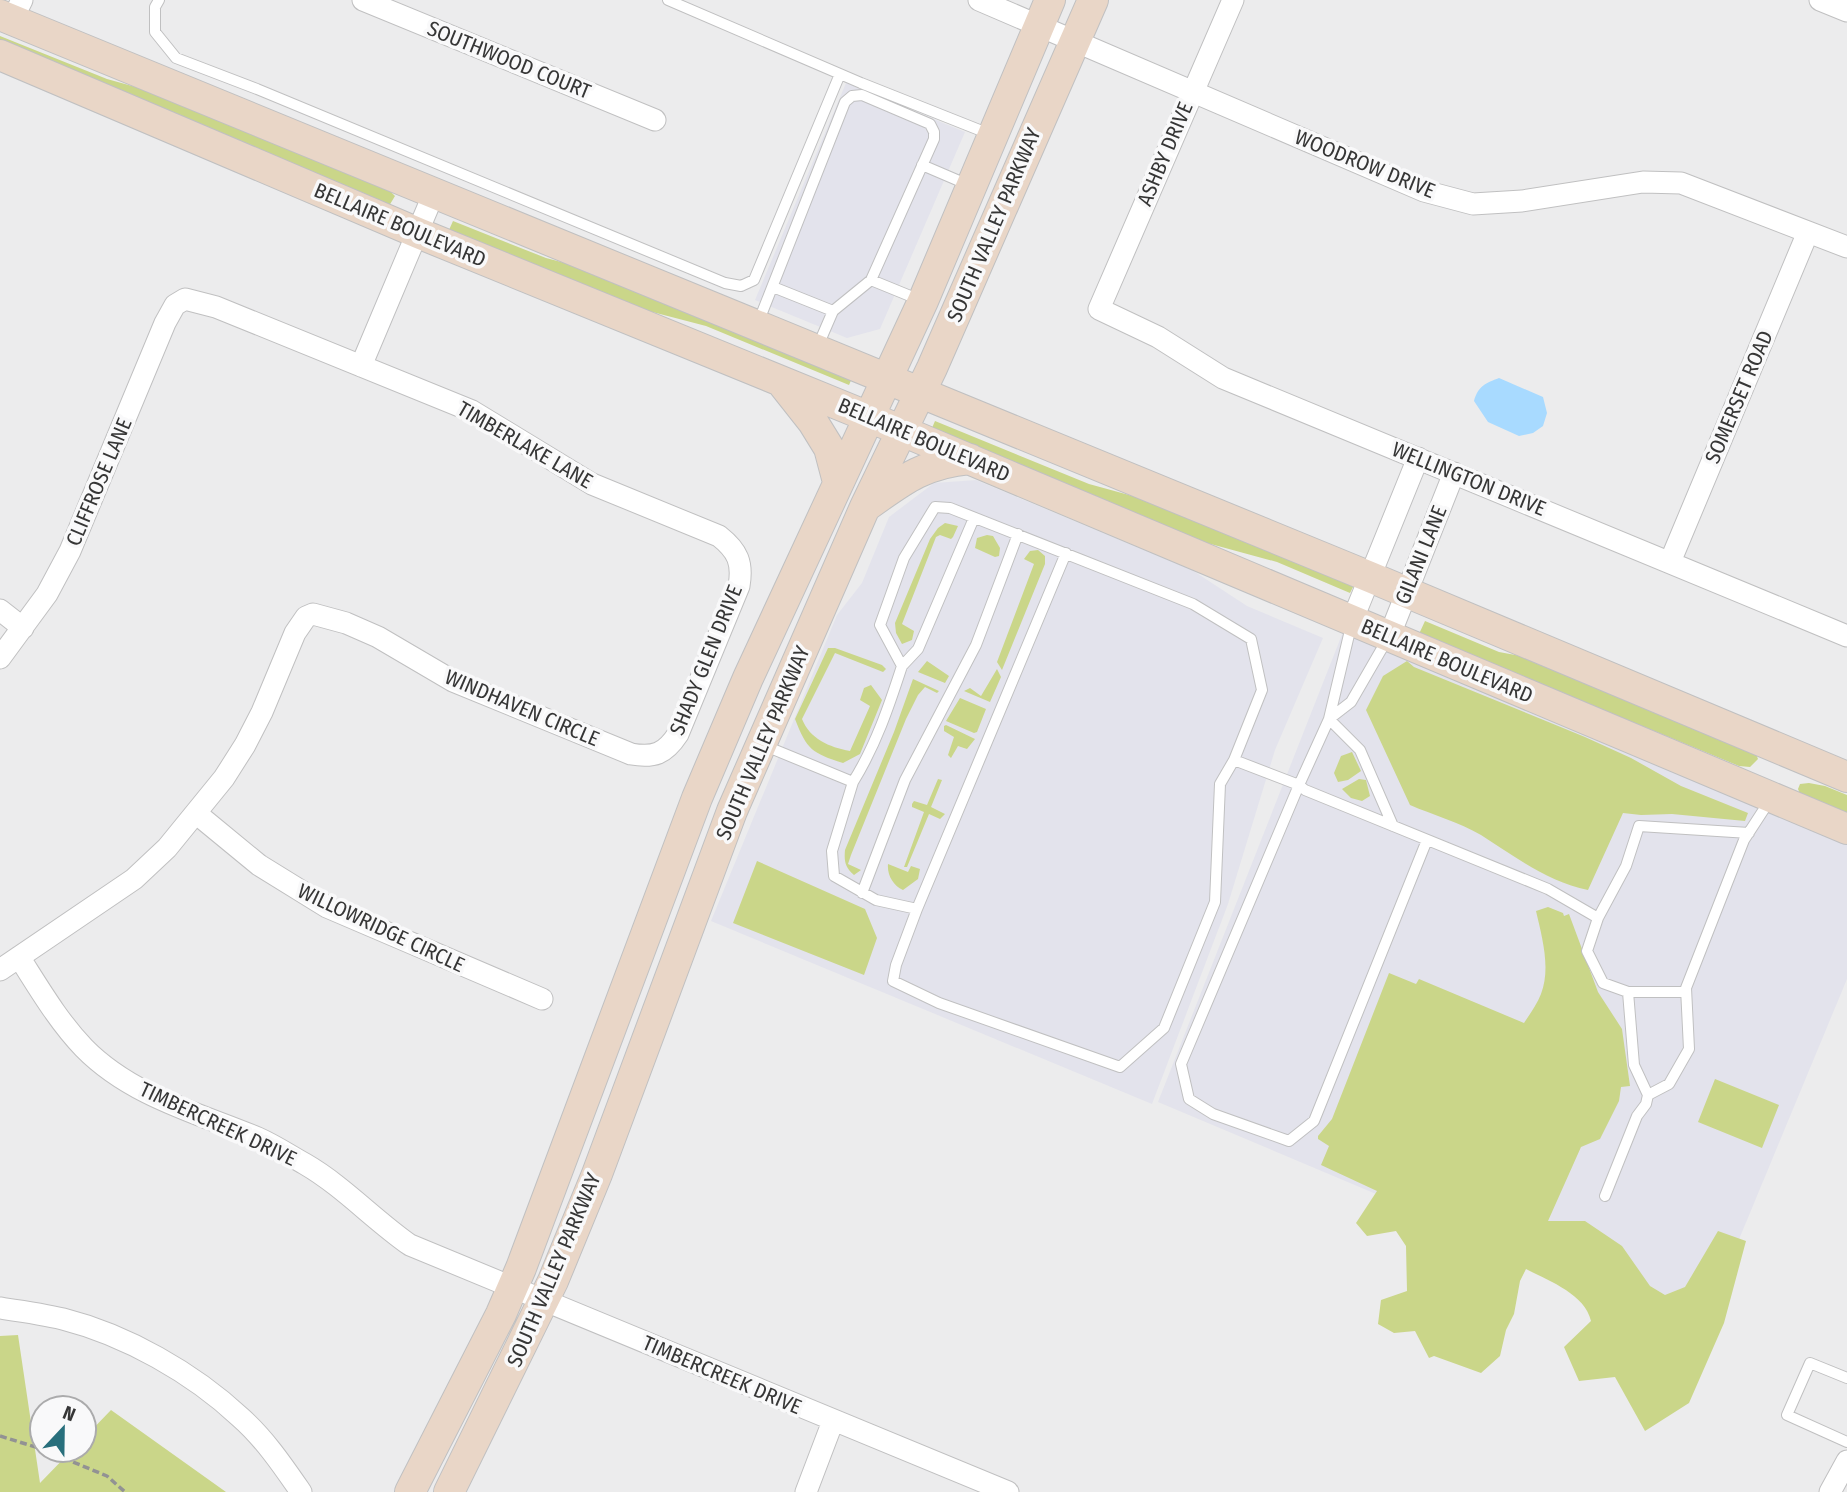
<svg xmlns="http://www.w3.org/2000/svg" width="1847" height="1492" font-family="'Fira Sans Condensed',sans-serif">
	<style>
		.built { fill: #e3e3ec }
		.green { fill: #cad689 }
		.water { fill: #a8daff }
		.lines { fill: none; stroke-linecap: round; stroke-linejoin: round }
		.service-casing { stroke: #c0c0c1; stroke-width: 12 }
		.minor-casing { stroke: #c0c0c1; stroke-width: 23 }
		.secondary-casing { stroke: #c0c0c1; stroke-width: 32 }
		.path { stroke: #929293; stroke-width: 3.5; stroke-dasharray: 7 3.5; stroke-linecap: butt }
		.service { stroke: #fff; stroke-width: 10 }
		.minor { stroke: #fff; stroke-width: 21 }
		.secondary { stroke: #e9d6c7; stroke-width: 30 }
		.labels { text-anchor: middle; stroke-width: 7; stroke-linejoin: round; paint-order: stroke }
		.street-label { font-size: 21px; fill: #363636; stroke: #f9f9fa }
	</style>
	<rect width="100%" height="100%" fill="#ececed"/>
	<path class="built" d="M846 83 965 132 880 329 847 338 755 300Z
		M976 480 1192 570 1247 606 1323 638 1275 750 1228 904 1152 1104 711 921 837 615 862 583 889 517 934 483Z
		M1343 632 1847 842V979L1701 1331 1158 1102Z"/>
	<path class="green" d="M0 36 107 79 150 91 382 183 395 196 389 206 0 43Z
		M453 221 546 258 607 274 853 376 849 385 706 326 637 308 449 230Z
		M935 421 1089 484 1169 506 1355 583 1350 593 1277 562 1196 540 932 428Z
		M945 523 958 526 953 537 951 539 940 535 936 537 902 624 914 631 912 640 902 644 896 633 895 623 930 539 938 528Z
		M987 535 993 536 1000 548 999 556 995 557 975 548 977 538Z
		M1038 550 1045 556V564L1002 670 997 662 1034 564 1024 559 1030 551Z
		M1425 621 1499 652 1543 660 1756 754 1758 759 1750 767 1739 766 1419 634Z
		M828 648H835L882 665 886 669 883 672 835 653 802 719C810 739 829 747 850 751L870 706 860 700 864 688 871 685 882 700 860 754 843 763C812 753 807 750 795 719Z
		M927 661 949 676 945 683 918 672Z
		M1407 661 1414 667 1585 737 1631 758 1681 786 1748 813 1745 821 1672 814 1641 815 1623 813 1588 890C1548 882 1514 856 1481 835 1459 822 1433 815 1410 805L1366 710 1383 676Z
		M997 669 1001 677 990 702 964 691 970 688 981 696Z
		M913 679 939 691 937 693 925 687 918 695 906 719 851 855 848 864 861 870 854 875C845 867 844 861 845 850L894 732Z
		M960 698 986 709 977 732 974 733 946 721Z
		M946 725 975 739 967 749 958 746 951 758 948 755 954 737 944 731V726Z
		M1352 752 1361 771 1348 780 1338 782 1334 773 1341 756Z
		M938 779 942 780 931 807 945 814 940 819 929 814 907 867H904L924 812 912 807V804L914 801 927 805Z
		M1359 779 1366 780 1370 796 1362 801 1351 798 1342 789Z
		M1809 783 1825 786 1847 795V815L1800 794 1798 789 1800 784Z
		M757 861 865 909 877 938 864 975 733 923Z
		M888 864 908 872 911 866 920 869 918 879 903 890C893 885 887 875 888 864Z
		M1548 907 1563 913 1564 916 1569 914 1598 992 1622 1029 1630 1086 1621 1087 1619 1101 1600 1139 1581 1147 1548 1221H1585L1622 1246 1650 1286 1665 1295 1685 1287 1718 1231 1746 1241 1724 1323 1689 1403 1645 1431 1615 1377 1579 1381 1564 1347 1591 1321C1585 1294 1549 1281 1526 1269L1520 1281 1514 1314 1506 1330 1500 1356 1481 1373 1434 1356 1429 1358 1415 1331 1394 1333 1378 1324 1381 1300 1407 1291 1406 1246 1396 1231 1367 1236 1356 1223 1377 1191 1321 1165 1329 1146 1318 1139V1136L1332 1119 1389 973 1416 984 1419 979 1524 1023C1530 1014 1537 1004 1541 994 1551 968 1542 937 1536 911Z
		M1715 1079 1779 1105 1762 1148 1698 1122Z
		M18 1335 40 1483 72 1450H84V1438L111 1410 226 1492H0V1336Z"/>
	<path class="water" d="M1499 378 1543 397 1547 413 1543 426 1533 433 1519 436 1488 422 1474 401C1478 386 1486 383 1499 378Z"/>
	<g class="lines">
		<g class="service-casing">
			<path id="service" d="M159 0 155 7V32L176 58 257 89 725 283 741 286 754 280 840 74
				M668 0 861 83 992 135
				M922 165 971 186
				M871 280 920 300
				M773 287 833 311
				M758 323 845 102 852 96 862 95 930 124 934 132V139L871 280 833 311 817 348
				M1352 622 1329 719 1299 785 1305 790 1548 889 1598 918 1626 866 1639 826 1749 833
				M902 666 918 649 974 518
				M1329 719 1360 750 1393 826
				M1329 719 1351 702 1388 638
				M763 745 853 782C876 745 889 706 902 666L880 625 904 558 935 507 950 508 1193 604 1251 639 1262 690 1234 760 1220 784 1215 902 1164 1028 1120 1067 939 1003 893 981 896 965 917 909 1066 553
				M1234 760 1299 785 1181 1064 1189 1099 1213 1114 1289 1141 1314 1121 1427 840
				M853 782 832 851 834 876 876 900 917 909
				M862 893 905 780 976 645 1018 534
				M1598 918 1587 951 1603 983 1628 992H1686
				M1628 992 1634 1065 1648 1095
				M1605 1196 1637 1116 1646 1104 1648 1095 1669 1084 1689 1049 1686 988 1744 840 1770 800
				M1847 1378 1810 1363 1787 1415 1847 1442"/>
		</g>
		<g class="minor-casing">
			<path id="minor" d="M363 0 655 120
				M979 0 1424 191 1473 204 1522 201 1643 182 1681 183 1847 247
				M1233 0 1099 309 1158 337 1223 378 1847 636
				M1820 0 1847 11
				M12 20 22 0
				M361 366 434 193
				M1670 562 1808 232
				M0 610 23 628
				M1352 621 1418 458
				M1389 637 1454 473
				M0 658 47 594 70 551 165 323 175 305 185 299 216 307 472 411 592 484 719 536C738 551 743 563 739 586L678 734C665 754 654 758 631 754L453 681 378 637 346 623 313 614 306 617 295 633 262 712 245 745 224 778 167 848 134 879 0 970
				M197 814 259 865 327 907 542 999
				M19 957C39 988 58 1021 84 1048 131 1096 198 1113 258 1138 274 1145 289 1155 305 1164 343 1186 374 1220 410 1245L1008 1492
				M0 1308C21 1311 43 1314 63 1319 126 1335 193 1373 240 1417 264 1438 283 1466 301 1492
				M806 1492 833 1421
				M1830 1492 1847 1461"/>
		</g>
		<g class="secondary-casing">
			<path id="secondary" d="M0 15 1370 577 1847 777
				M0 55 418 233 869 417 1847 829
				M783 384 813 422 829 448 838 482
				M868 505C904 479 925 463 970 459
				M410 1492 501 1314 521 1268 697 798 748 678 923 301 1050 0
				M449 1492 553 1281 597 1174 732 811 865 507 932 368 1093 0"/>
		</g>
		<path class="path" d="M0 1436 42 1449
			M44 1450 107 1476 125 1492"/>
		<use href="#service" class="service"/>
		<use href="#minor" class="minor"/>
		<use href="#secondary" class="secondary"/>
	</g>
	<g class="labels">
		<g class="street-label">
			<text transform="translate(509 60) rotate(22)" y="7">SOUTHWOOD COURT</text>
			<text transform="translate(1165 154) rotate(-67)" y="7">ASHBY DRIVE</text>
			<text transform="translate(1365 164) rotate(22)" y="7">WOODROW DRIVE</text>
			<text transform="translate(400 225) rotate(23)" y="7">BELLAIRE BOULEVARD</text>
			<text transform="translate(994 225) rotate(-67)" y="7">SOUTH VALLEY PARKWAY</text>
			<text transform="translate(1739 397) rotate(-67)" y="7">SOMERSET ROAD</text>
			<text transform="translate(924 440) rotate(23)" y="7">BELLAIRE BOULEVARD</text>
			<text transform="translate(525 445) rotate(30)" y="7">TIMBERLAKE LANE</text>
			<text transform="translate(1469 479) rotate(22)" y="7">WELLINGTON DRIVE</text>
			<text transform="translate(99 482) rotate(-67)" y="7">CLIFFROSE LANE</text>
			<text transform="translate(1421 555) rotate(-68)" y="7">GILANI LANE</text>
			<text transform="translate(706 660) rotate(-68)" y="7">SHADY GLEN DRIVE</text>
			<text transform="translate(1447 661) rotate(23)" y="7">BELLAIRE BOULEVARD</text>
			<text transform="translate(522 708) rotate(23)" y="7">WINDHAVEN CIRCLE</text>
			<text transform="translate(763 743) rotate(-67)" y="7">SOUTH VALLEY PARKWAY</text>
			<text transform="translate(381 928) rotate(25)" y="7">WILLOWRIDGE CIRCLE</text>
			<text transform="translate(218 1124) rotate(25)" y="7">TIMBERCREEK DRIVE</text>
			<text transform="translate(554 1270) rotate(-67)" y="7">SOUTH VALLEY PARKWAY</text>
			<text transform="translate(722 1375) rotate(23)" y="7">TIMBERCREEK DRIVE</text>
		</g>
	</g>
	<g transform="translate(63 1429) rotate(22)"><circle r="33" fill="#f9f9fa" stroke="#ababac" stroke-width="2"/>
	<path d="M0-5L12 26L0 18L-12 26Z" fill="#286f7c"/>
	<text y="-10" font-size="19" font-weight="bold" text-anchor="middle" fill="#363636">N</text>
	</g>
</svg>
